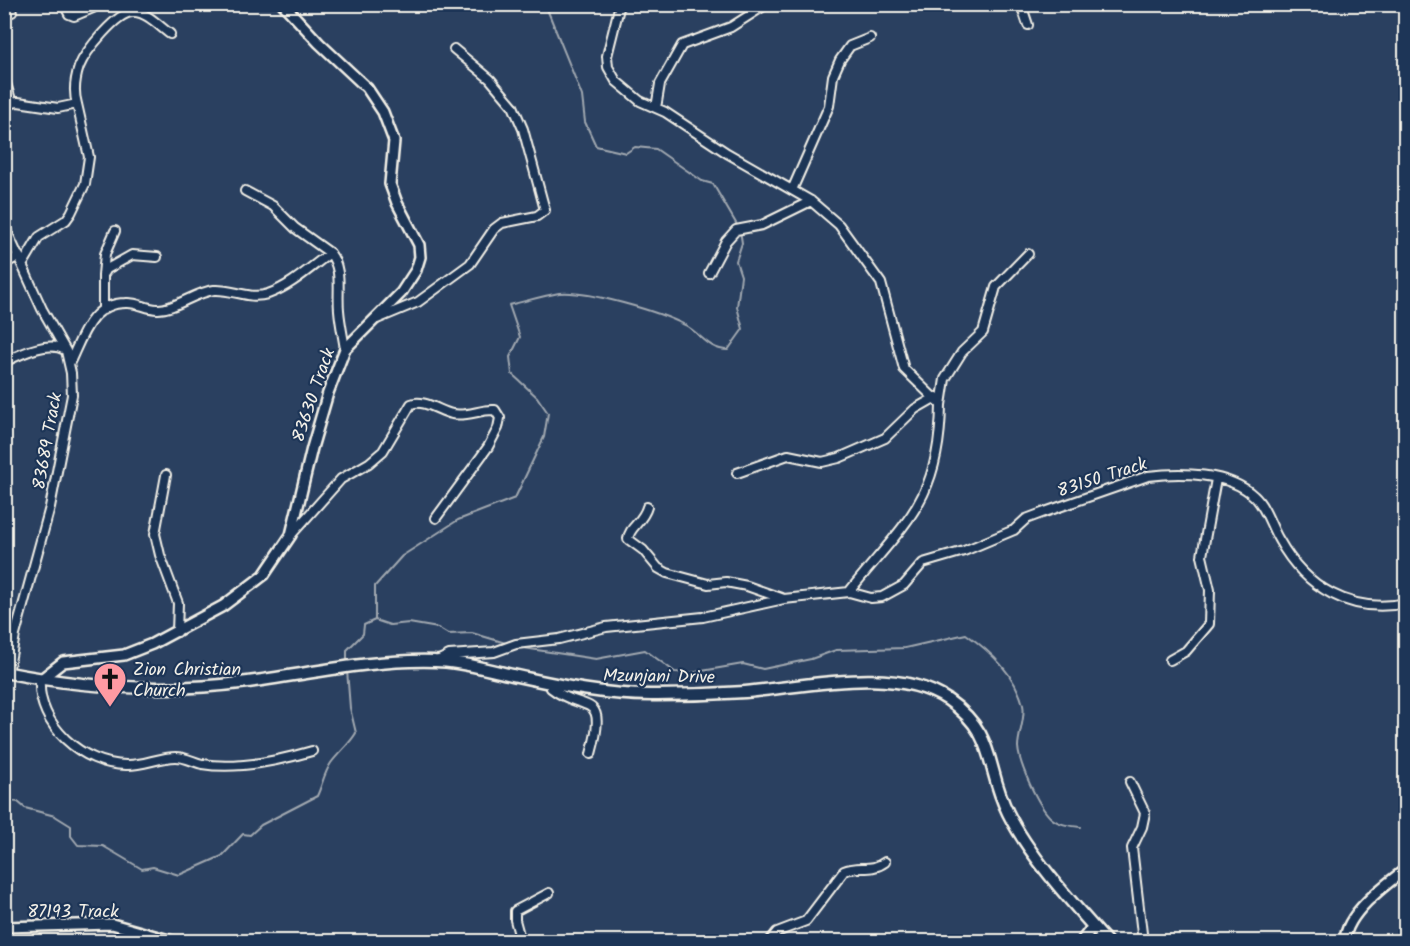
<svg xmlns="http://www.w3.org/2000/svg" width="1410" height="946" font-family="Kalam,sans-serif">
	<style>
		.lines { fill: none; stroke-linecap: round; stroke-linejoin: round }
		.stream { stroke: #a1a8b0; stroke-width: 2 }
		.minor-casing { stroke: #f4f1e8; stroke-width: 12 }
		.tertiary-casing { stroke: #f4f1e8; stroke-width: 14 }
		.secondary-casing { stroke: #f4f1e8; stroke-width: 15 }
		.minor { stroke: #1d3557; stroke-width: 8 }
		.tertiary { stroke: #1d3557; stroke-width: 9 }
		.secondary { stroke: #1d3557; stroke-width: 10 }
		.labels { text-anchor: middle; stroke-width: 4.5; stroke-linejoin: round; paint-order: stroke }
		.street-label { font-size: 18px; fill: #f4f1e8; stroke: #1d3557 }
		.poi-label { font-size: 18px; fill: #f4f1e8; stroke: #1d3557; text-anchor: start }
	</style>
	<rect width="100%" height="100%" fill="#2a4060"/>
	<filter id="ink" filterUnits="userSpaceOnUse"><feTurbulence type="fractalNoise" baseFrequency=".0167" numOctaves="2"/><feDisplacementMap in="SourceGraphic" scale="12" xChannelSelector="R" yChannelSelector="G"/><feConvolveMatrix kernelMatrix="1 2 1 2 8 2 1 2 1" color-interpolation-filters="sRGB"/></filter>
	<g filter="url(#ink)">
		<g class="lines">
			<path class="stream" d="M375 620V586L402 556 458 520 515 498 544 437 548 413 537 397 512 374 510 357 520 337 509 305C526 301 543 296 559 293 587 290 660 312 685 325 701 334 709 350 728 350L743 329 737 307 741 276 736 261 742 243 740 230 713 184 702 181 656 149 635 147 626 153 596 146 585 122 582 96 575 78 545 4
				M517 647 596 659 645 650 675 672 690 673 743 664 763 669 811 659 836 650 905 648 966 634C991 652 1015 674 1023 705 1026 718 1018 734 1018 747 1019 764 1038 806 1051 818 1059 825 1071 826 1081 827
				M347 664V650L363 634 364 625 375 620 390 625 409 623 438 628 448 634 472 633 509 644
				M4 800 18 802 25 808 55 816 71 826V836L78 845 103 846 142 869 153 867 179 875 222 856 243 834 250 835 261 825 317 796C322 786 324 773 331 763 339 752 349 745 356 733L350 708 347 670"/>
			<g class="minor-casing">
				<path id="minor" d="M64 4 69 14 74 16 93 8
					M620 4 607 56 608 67 616 81 640 101 665 112 727 153 811 201 839 225 881 283 904 369 941 405 945 379 962 352 983 332 996 287 1028 254
					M1021 4 1028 25
					M4 13 12 12
					M4 77 12 103
					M77 104C73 91 75 79 79 67 85 52 117 11 134 12 147 12 160 27 170 34
					M656 108 660 84 682 45 731 27 767 4
					M4 110 12 103 18 102 58 108 77 104 89 157 85 184 71 213 66 220 39 237 23 264
					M792 190 829 106 833 76 840 60 850 46 870 38
					M245 191 273 206 295 228 330 253
					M4 225 42 309 66 351 71 373 72 395 50 507 15 635 8 672
					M4 264 19 256
					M709 273 726 241 736 230 762 225 811 201
					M103 275 105 254 115 231
					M103 310V275L107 269 132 255 157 257
					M377 319 418 302 470 264 494 229 502 223 537 216 545 210 523 129 513 106 490 79 454 49
					M4 362C21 354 48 340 65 350
					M70 362C82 337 91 303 126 303 137 302 147 309 157 309 174 310 195 292 214 290 234 289 248 300 268 294 291 286 311 267 330 253 343 270 337 290 339 310 340 323 343 336 345 349
					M737 473 788 455 822 462 839 458 885 438 915 409 936 397
					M166 475 155 534 160 555 178 603 177 632
					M647 507C643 522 629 527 628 539L643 550 658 568 667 573 708 584 726 582 747 586 784 599
					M291 535 341 479 369 463 383 451 411 404C424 399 439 411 452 414 468 417 480 409 495 410L500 418 498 428 488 447 436 518
					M849 592C904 523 940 501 941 405
					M439 660 449 655 494 652 516 644 559 639 606 627 703 617 784 599 849 592 871 598 882 597 904 585 923 563 964 551 1014 530 1026 519 1042 513 1148 476C1180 472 1229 472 1254 496 1266 507 1271 527 1279 540 1305 587 1351 615 1406 603
					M1170 660 1186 651 1209 624 1210 590 1202 556 1216 479
					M40 680C37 725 83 765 126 765 142 766 159 757 176 757 186 757 193 762 202 764 238 770 278 761 312 751
					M551 683V688C583 714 609 689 591 754
					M1130 782 1145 813 1142 827 1132 848 1143 942
					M521 942 515 920V911L549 893
					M769 942 777 932 806 921 844 871C858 865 872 872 885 862"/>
			</g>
			<g class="tertiary-casing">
				<path id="tertiary" d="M40 680 63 662 124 655 152 644 223 606 264 575 291 535 312 448 328 393 345 349 401 293 416 270 420 257 419 245 397 203 390 184 394 141 383 112 367 88 319 43 283 4
					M4 927 112 924 176 942
					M1081 942 1093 926
					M1345 942C1344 915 1386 884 1406 869"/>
			</g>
			<g class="secondary-casing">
				<path id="secondary" d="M4 672C84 688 167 693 248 682 309 674 372 659 435 661 459 661 485 669 508 674 558 685 606 696 657 695 686 695 716 694 745 692 804 687 896 664 948 700 997 734 985 767 1008 813 1029 856 1075 906 1107 942"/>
			</g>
			<use href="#minor" class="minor"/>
			<use href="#tertiary" class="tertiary"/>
			<use href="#secondary" class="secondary"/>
		</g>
	</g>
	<defs>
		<g id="church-pin" transform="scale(1.725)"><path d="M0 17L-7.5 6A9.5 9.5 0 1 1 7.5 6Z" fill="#ff9aa2" stroke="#1d3557"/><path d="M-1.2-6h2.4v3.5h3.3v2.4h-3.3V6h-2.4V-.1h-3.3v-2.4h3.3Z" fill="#111"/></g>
	</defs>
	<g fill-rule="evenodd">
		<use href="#church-pin" x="110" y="679"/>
	</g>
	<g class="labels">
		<g class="street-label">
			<text transform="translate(313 395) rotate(-71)" y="6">83630 Track</text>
			<text transform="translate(47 441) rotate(-80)" y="6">83689 Track</text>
			<text transform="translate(1102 477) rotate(-18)" y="6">83150 Track</text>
			<text transform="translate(659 676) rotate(1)" y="6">Mzunjani Drive</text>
			<text x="73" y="917">87193 Track</text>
		</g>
		<g class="poi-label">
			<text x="133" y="675">Zion Christian<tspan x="133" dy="21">Church</tspan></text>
		</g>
	</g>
	<rect width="1410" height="946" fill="none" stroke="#1d3557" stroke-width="24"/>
	<rect x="12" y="12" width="1386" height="922" fill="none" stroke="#f4f1e8" stroke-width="2" filter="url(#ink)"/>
</svg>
